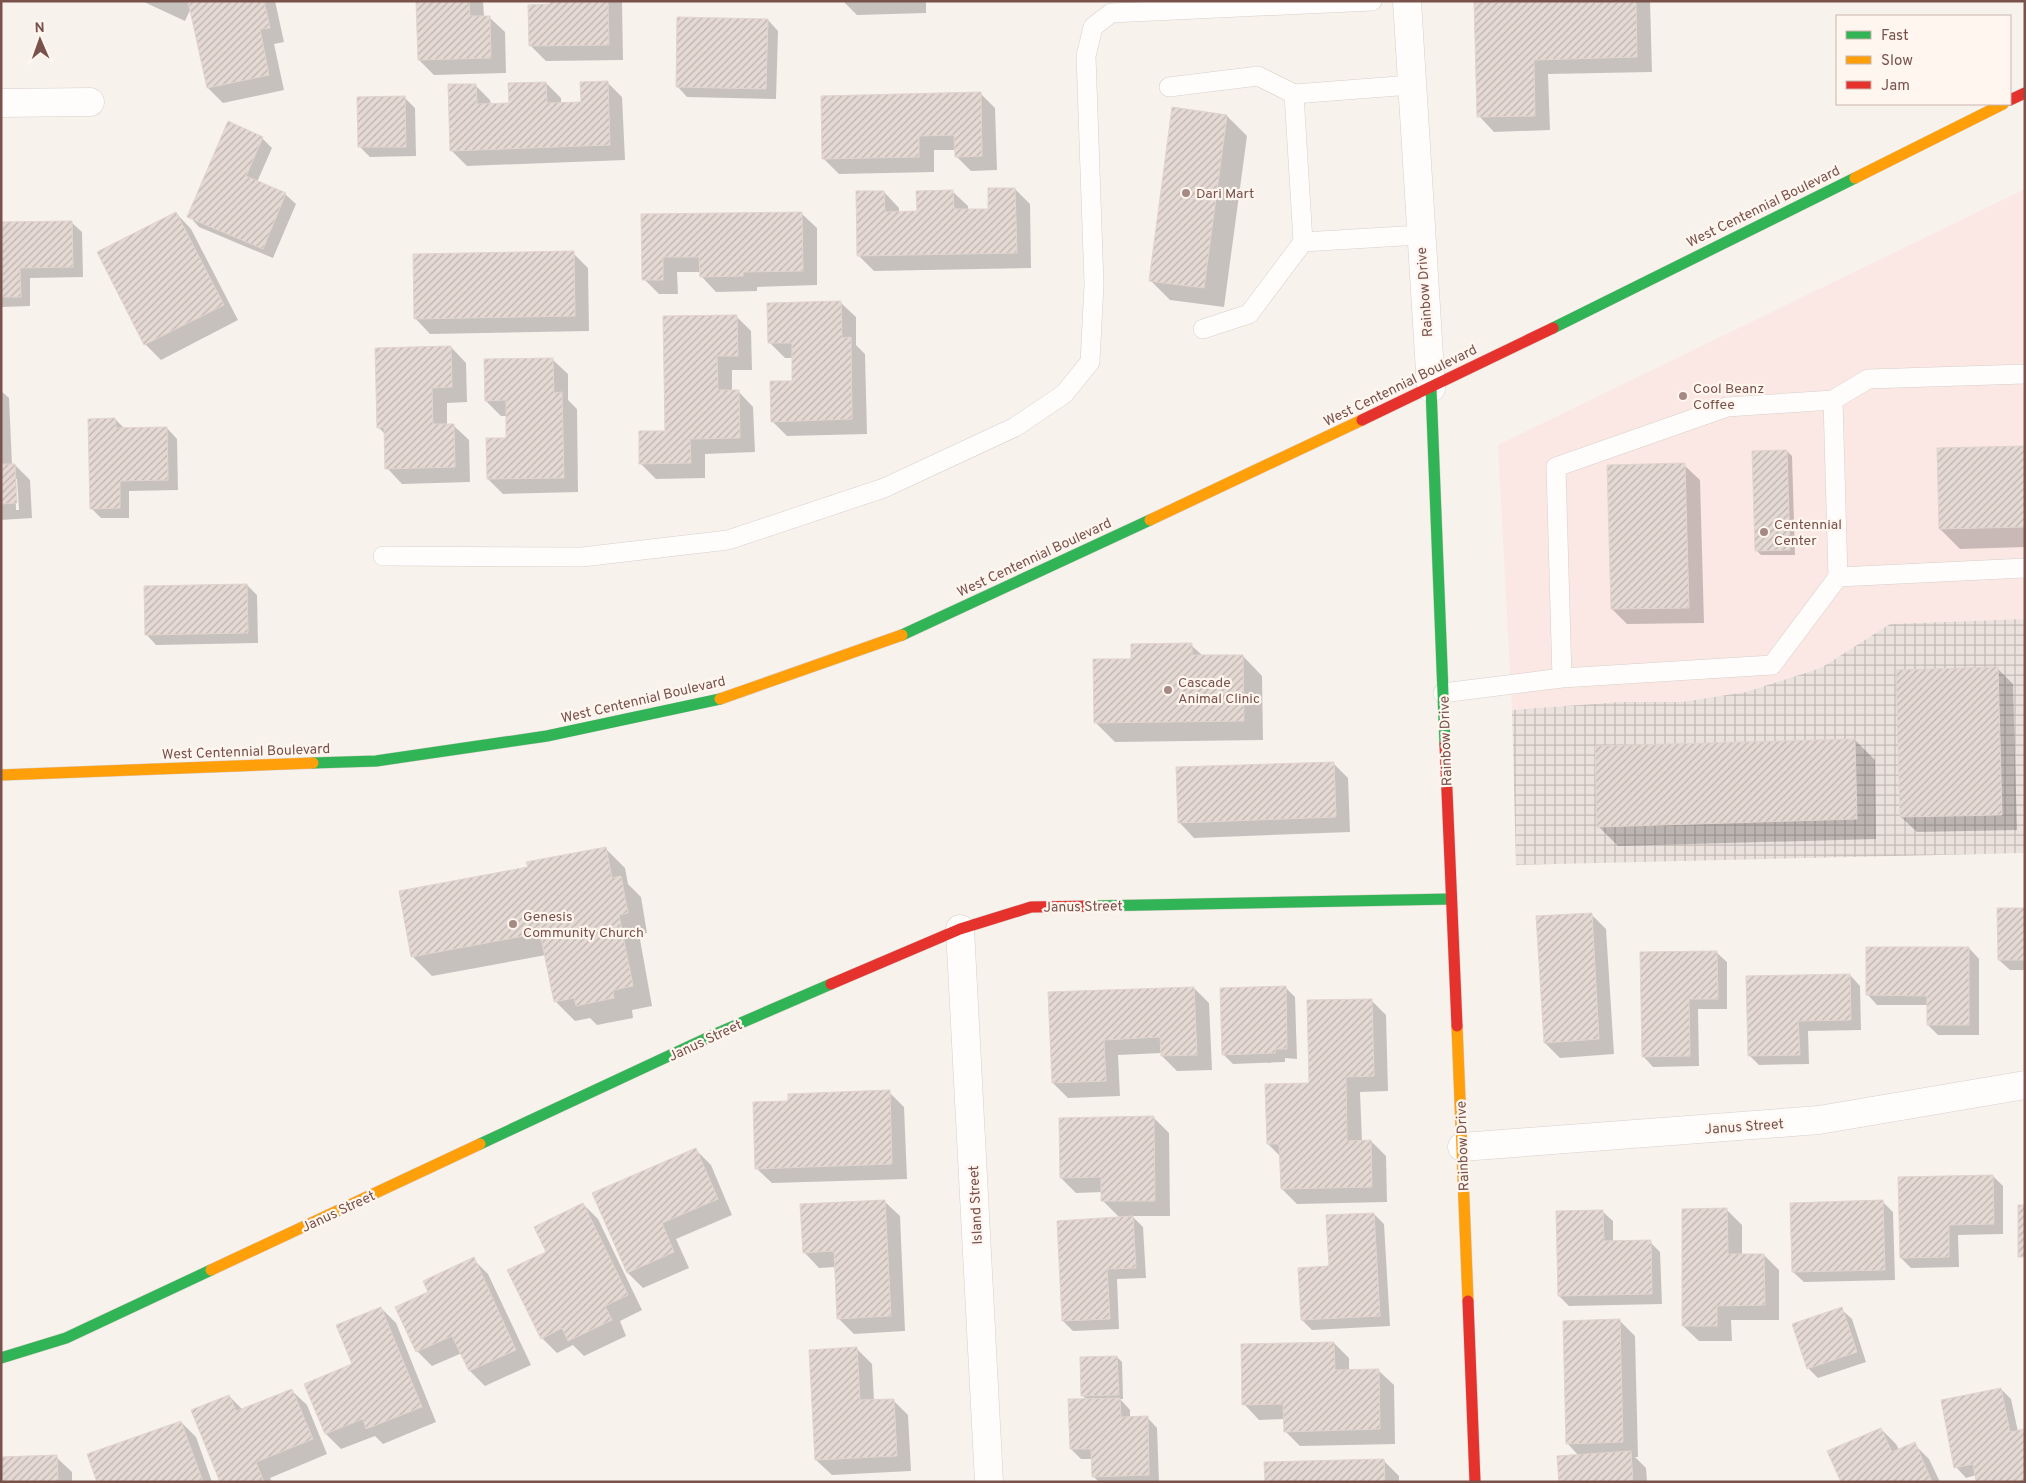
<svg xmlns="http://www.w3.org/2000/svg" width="2026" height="1483" font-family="Overpass,sans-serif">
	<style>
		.commercial { fill: #fbe8e4 }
		.industrial { fill: url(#industrial-grid) }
		.shadow { fill: #0003; fill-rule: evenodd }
		.building { fill: url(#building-hatch); stroke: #e2d4cf }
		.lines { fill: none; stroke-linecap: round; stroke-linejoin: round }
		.lane-casing { stroke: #d8ceca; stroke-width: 20 }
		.street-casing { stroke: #d8ceca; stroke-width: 29 }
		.fast-casing { stroke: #d9cecb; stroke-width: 12 }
		.slow-casing { stroke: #d9cecb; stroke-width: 12 }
		.jam-casing { stroke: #d9cecb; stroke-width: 12 }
		.lane { stroke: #fefdfc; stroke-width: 19 }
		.street { stroke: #fefdfc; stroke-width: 28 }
		.fast { stroke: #30b455; stroke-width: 11 }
		.slow { stroke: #ff9f0a; stroke-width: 11 }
		.jam { stroke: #e5322d; stroke-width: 11 }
		.poi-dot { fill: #a58a84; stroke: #fff6ef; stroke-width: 2 }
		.labels { text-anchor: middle; stroke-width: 4.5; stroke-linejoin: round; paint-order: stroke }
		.poi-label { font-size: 14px; fill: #79524b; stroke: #fff6ef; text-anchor: start }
		.street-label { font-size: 14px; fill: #79524b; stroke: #fff6ef }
	</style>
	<defs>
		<pattern id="industrial-grid" width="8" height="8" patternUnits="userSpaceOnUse" patternTransform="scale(1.25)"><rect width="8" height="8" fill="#ebe2dd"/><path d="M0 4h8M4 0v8" fill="none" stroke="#c3bab5"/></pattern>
		<pattern id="building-hatch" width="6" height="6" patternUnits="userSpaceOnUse" patternTransform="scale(1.25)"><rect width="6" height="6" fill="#e5d9d4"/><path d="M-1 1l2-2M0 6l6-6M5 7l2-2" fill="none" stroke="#beb3ae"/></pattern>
	</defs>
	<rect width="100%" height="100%" fill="#f8f2ed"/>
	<path class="commercial" d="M2025 189V619L1890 624 1821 668 1746 692 1682 702H1621L1512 710 1498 445Z"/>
	<path class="industrial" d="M2025 619V853L1516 865 1512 710 1621 702H1682L1746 692 1821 668 1890 624Z"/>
	<path class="shadow" d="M142 1H275L284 42 274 44 284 90 223 103 208 88 191 8 185 21Z
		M418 1H483L484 17H489L505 32 506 73 434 75 419 60Z
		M551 1H622L623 60 546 61 531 46 551 5Z
		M843 1H926V13L857 15Z
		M1476 1H1650L1652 72 1548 74 1550 130 1494 132 1479 116Z
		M768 20 778 31 776 99 687 97 677 86Z
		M607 82 622 97 625 160 467 166 452 151 449 86 475 85 490 100 491 105 511 104 546 83 561 98V104L582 103Z
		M980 93 995 108 997 170 971 171 956 156V150H934V172L839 174 824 159Z
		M405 98 415 108 416 156 370 157 359 146Z
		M1173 109 1227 116 1247 136 1224 307 1170 300 1150 280Z
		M262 138 272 148 257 182 285 194 296 204 273 258 199 227 189 216Z
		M1015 189 1030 204 1031 268 874 271 858 255 884 192 899 208V213L918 212 952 191 968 206V210H990Z
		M176 213 191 229 238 320 161 360 145 344 98 252Z
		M801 213 817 228V285L757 287V291L716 292 701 276V272H677L678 294H659L644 279 643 215Z
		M71 222 82 232 83 277 30 278V306L1 307V223Z
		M573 253 588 268 589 331 430 334 415 318Z
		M840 302 856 317V345L865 354 867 434 787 436 772 421 794 382 793 358H785L769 342Z
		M736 316 751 331 752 370H732V391H738L753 407 755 452 705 454V478L656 479 641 464 667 432Z
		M451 347 466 363 467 402 447 403V425H453L469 440 470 482 402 484 387 468 386 435 378 427Z
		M552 359 568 374V400L577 409 578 492 503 494 488 479 508 439 507 416H501L486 401Z
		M1 391 9 398 12 465H15L30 480 32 518 1 520ZM15 479H17L19 510H16Z
		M115 419 125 429 167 428 177 439 178 490 129 491V518H101L91 508Z
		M2025 447V547L1960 549 1940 529Z
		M1787 451 1792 456 1795 555H1761L1756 550Z
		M1684 465 1700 480 1704 623 1627 624 1612 609Z
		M247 585 257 595 258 643 156 645 146 634Z
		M1191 645 1203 656H1243L1262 676 1263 740 1115 742 1095 722 1132 660Z
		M1998 669 2013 684 2017 830 1917 832 1901 817Z
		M1855 740 1875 760 1876 839 1618 846 1598 826Z
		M1333 763 1348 778 1350 832 1194 838 1179 822Z
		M605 848 625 868 628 884 641 897 647 933 639 934 652 1006 632 1010 633 1018 597 1025 590 1018 575 1021 555 1001 546 955 432 976 413 957 529 868Z
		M2025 909V970H2010L1999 960Z
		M1591 914 1606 929 1614 1054 1560 1058 1545 1043Z
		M1969 948 1979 959V1035H1938L1928 1025V1005H1877L1867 994Z
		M1716 952 1727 962V1009H1698L1699 1066 1653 1067 1643 1056Z
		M1850 975 1860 986 1861 1030 1808 1031 1809 1064 1759 1065 1749 1055Z
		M1285 987 1295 997 1297 1059 1285 1058V1062L1233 1064 1223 1054Z
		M1194 988 1209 1003 1212 1070 1177 1071 1162 1056V1053L1118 1055 1120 1096 1068 1098 1053 1083 1049 994Z
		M1371 1000 1386 1015 1388 1091 1360 1092 1362 1142 1371 1141 1386 1156 1387 1202 1297 1204 1282 1189 1281 1157 1268 1144Z
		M889 1092 904 1107 907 1179 772 1183 756 1168 789 1102Z
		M1154 1118 1169 1133 1170 1216H1132L1143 1227 1146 1278 1117 1279 1119 1329 1073 1331 1063 1321 1120 1218 1103 1201V1192L1076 1193 1061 1178Z
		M695 1149 711 1165 732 1215 676 1239 689 1268 643 1288 628 1273 593 1194Z
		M1993 1176 2003 1186V1234L1958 1235 1959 1267 1911 1268 1901 1258Z
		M884 1201 900 1216 905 1331 854 1334 839 1319 836 1267 819 1268 804 1252Z
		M1883 1202 1893 1212 1895 1280 1804 1282 1793 1272Z
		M583 1204 598 1219 642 1310 620 1321 626 1336 584 1356 573 1345 557 1353 542 1338 547 1253Z
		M1727 1210 1742 1225V1255H1764L1779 1270V1320H1731L1732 1341H1699L1683 1326Z
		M1602 1211 1613 1221V1242H1650L1660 1252 1662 1304 1569 1306 1559 1296Z
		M1374 1214 1384 1224 1390 1326 1312 1330 1302 1320 1330 1268Z
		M473 1259 488 1274 531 1365 485 1386 470 1371 462 1353 432 1366 417 1351 429 1293Z
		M381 1308 396 1323 436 1422 383 1444 375 1436 341 1449 326 1434 306 1384 354 1365Z
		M1841 1309 1852 1319 1866 1362 1818 1378 1808 1368Z
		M1620 1321 1635 1336 1638 1457H1635L1646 1468 1647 1482H1560L1579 1456 1567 1443Z
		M1334 1343 1349 1358V1371L1378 1370 1394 1385 1395 1444 1300 1446 1285 1431V1419L1259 1420 1244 1404Z
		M857 1349 872 1364 874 1401 893 1400 908 1415 911 1471 832 1475 816 1460Z
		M1117 1357 1122 1362 1123 1399H1120L1130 1410V1418L1147 1417 1157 1428 1159 1482H1099L1093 1476V1459H1081L1071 1449 1087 1400 1082 1395Z
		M2001 1389 2011 1399 2018 1432 1976 1475 1966 1478 1956 1467Z
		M291 1390 307 1405 327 1454 270 1478 272 1482H222L229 1396 243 1410Z
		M181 1422 196 1437 212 1482H99Z
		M1881 1429 1896 1444 1899 1450 1914 1444 1929 1459 1940 1482H1842Z
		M56 1457 72 1472V1482H1Z
		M1384 1461 1399 1476V1482H1266Z"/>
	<path class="building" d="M188 1H264L270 28 260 29 269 75 207 88Z
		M416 1H469L470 16H490L491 58 418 60Z
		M550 1H608L609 45 529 46 528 5 550 4Z
		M1474 1H1636L1637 57 1534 60 1535 116 1477 117Z
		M677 17 768 19 766 89 676 87Z
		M608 81 610 145 450 151 448 84H476L477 104 509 103 508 83 546 82 547 103 581 102 580 82Z
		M981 92 982 156 955 157 954 135 919 136V157L822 159 821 96Z
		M405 96 406 147H358L357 97Z
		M1172 107 1227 115 1204 288 1149 281Z
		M228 121 263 137 246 176 286 193 263 249 187 217Z
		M988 188H1015L1017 253 857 256 856 191H884L885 212 917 211 916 191 953 190 954 209H988Z
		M176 212 224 305 144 345 97 252Z
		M802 212 803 271 743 272V276L700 277 699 257H663V280H642L641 214Z
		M72 221 73 267 20 268 21 297H1V222Z
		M574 251 575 316 414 319 413 254Z
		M841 301 842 338 851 337 852 419 771 422 770 381H792V343H768L767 303Z
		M737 315 738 356H717L718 390H739L740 438 690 439 691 463 639 464V431H665L663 316Z
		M451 346 452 387 432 388 433 424H454L455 467 385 469 384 427 377 428 375 348Z
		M553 358 554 393 562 392 564 478 487 479 486 438H506V400L485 401 484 359Z
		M115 418 116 428 167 427 168 480 120 481V508L90 509 88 419Z
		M2025 446V527L1939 529 1937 448Z
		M1787 450 1790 550 1755 551 1752 451Z
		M1685 463 1689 608 1611 609 1607 465Z
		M1 464H15L17 503 1 504Z
		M247 584 248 633 145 635 144 586Z
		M1192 643V655H1243L1244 721 1094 723 1093 659H1131V644Z
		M1998 667 2002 815 1900 817 1896 670Z
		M1855 739 1857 819 1597 827 1595 746Z
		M1334 762 1336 817 1178 823 1176 767Z
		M606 847 612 878 621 876 628 913 619 915 633 986 613 990 614 998 576 1006 574 998 554 1002 540 933 411 957 399 891 528 867 526 862Z
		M1997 908H2025V960H1998Z
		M1592 913 1599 1039 1544 1043 1536 916Z
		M1866 947H1969V1025H1927V996L1866 995Z
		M1717 951 1718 999H1689L1690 1056 1642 1057 1640 952Z
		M1850 974 1851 1020 1798 1021 1800 1055 1748 1056 1746 976Z
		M1286 986 1287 1049H1275V1053L1222 1055 1220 988Z
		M1194 987 1197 1055 1161 1056 1160 1037 1104 1040 1106 1081 1052 1083 1048 992Z
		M1372 999 1374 1076 1346 1077 1347 1141 1371 1140 1372 1187 1281 1189 1279 1144H1267L1265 1084 1309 1083 1307 1000Z
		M890 1090 892 1164 755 1169 753 1102 788 1101V1094Z
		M1154 1116 1155 1201H1101V1177L1060 1178 1059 1118Z
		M696 1148 718 1199 662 1223 674 1252 627 1273 592 1193Z
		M1993 1175 1994 1224 1949 1225V1257L1900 1258 1898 1177Z
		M885 1200 891 1316 837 1319 834 1251 803 1253 800 1204Z
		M1883 1200 1885 1270 1792 1272 1790 1203Z
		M583 1203 628 1295 605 1306 612 1320 568 1341 562 1328 541 1339 507 1270 546 1252 534 1227Z
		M2018 1205H2025V1257H2018Z
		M1727 1208 1728 1254H1764L1765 1305 1717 1306V1326H1682V1209Z
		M1603 1210 1604 1241 1651 1240 1652 1294 1558 1296 1556 1211Z
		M1374 1213 1380 1316 1301 1320 1298 1268 1329 1266 1326 1215Z
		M1133 1216 1136 1268 1107 1269 1110 1319 1062 1321 1057 1221Z
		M474 1257 516 1350 469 1371 452 1336 416 1352 395 1307 428 1292 423 1281Z
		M381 1307 422 1407 366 1429 363 1419 325 1434 304 1384 352 1364 336 1325Z
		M1842 1307 1857 1352 1807 1369 1792 1324Z
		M1620 1319 1623 1442 1566 1444 1563 1321Z
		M1334 1342 1335 1370 1379 1369 1380 1429 1284 1432 1283 1404 1242 1405 1241 1344Z
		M857 1347 860 1400 894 1399 897 1456 815 1460 809 1350Z
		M1117 1356 1119 1395 1081 1396 1080 1357Z
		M2001 1388 2010 1432 2025 1429V1482H1976L1973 1464 1954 1468 1941 1400Z
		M292 1389 313 1439 256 1462 264 1482H220L191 1410 229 1395 236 1411Z
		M1120 1398 1121 1417 1148 1416 1149 1475 1092 1477 1091 1449H1070L1068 1399Z
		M181 1421 203 1482H97L87 1454Z
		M1881 1428 1892 1452 1915 1442 1932 1482H1841L1827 1451Z
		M1631 1451 1633 1482H1559L1557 1456Z
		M57 1455 58 1482H1V1457Z
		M1384 1459 1385 1482H1265L1264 1462Z"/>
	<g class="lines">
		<g class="lane-casing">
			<path id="lane" d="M1411 85 1294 94 1303 242 1420 235
				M1169 87 1258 76 1294 94
				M1203 329 1249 314 1303 242
				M383 556 582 557 728 540 884 488 1015 427 1064 394 1090 362 1094 284 1086 56 1093 27 1111 13 1372 1
				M1838 577 2025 568
				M1562 678 1556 467 1727 407 1833 400
				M1443 693 1562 678 1772 665 1838 577 1833 400 1868 379 2025 374"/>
		</g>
		<g class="street-casing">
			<path id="street" d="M1407 1 1431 388
				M1 103 90 102
				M960 929 989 1482
				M1462 1147 1819 1120 2025 1085"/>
		</g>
		<g class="fast-casing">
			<path id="fast" d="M1553 328 1855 178
				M1431 388 1445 744
				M902 635 1150 520
				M313 763 376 761 547 736 720 699
				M1094 906 1451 899
				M480 1144 720 1032 831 984
				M1 1358 66 1338 211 1270"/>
		</g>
		<g class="slow-casing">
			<path id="slow" d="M1855 178 2003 104
				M1150 520 1362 420
				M720 699 902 635
				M1 775 313 763
				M1457 1026 1468 1301
				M211 1270 480 1144"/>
		</g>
		<g class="jam-casing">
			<path id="jam" d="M2010 100 2025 93
				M1362 420 1553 328
				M1445 744 1457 1026
				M831 984 960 929 1031 907 1094 906
				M1468 1301 1475 1482"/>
		</g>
		<use href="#lane" class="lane"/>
		<use href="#street" class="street"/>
		<use href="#fast" class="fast"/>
		<use href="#slow" class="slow"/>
		<use href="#jam" class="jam"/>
	</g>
	<g class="poi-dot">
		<circle cx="1186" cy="193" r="5"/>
		<circle cx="1683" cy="396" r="5"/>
		<circle cx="1764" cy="532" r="5"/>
		<circle cx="1168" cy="690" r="5"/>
		<circle cx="513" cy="924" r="5"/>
	</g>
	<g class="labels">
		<g class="poi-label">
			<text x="1196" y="198">Dari Mart</text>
			<text x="1693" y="393">Cool Beanz<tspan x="1693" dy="16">Coffee</tspan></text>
			<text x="1774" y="529">Centennial<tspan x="1774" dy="16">Center</tspan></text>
			<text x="1178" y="687">Cascade<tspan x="1178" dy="16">Animal Clinic</tspan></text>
			<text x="523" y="921">Genesis<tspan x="523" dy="16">Community Church</tspan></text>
		</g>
		<g class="street-label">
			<text transform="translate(1763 206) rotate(-26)" y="5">West Centennial Boulevard</text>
			<text transform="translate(1424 292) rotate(-94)" y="5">Rainbow Drive</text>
			<text transform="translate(1400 385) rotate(-26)" y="5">West Centennial Boulevard</text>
			<text transform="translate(1034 557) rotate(-25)" y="5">West Centennial Boulevard</text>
			<text transform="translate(643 699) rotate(-13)" y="5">West Centennial Boulevard</text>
			<text transform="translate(1445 741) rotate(-92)" y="5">Rainbow Drive</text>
			<text transform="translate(246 751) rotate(-2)" y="5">West Centennial Boulevard</text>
			<text transform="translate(1083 906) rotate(-1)" y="5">Janus Street</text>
			<text transform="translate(705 1040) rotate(-25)" y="5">Janus Street</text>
			<text transform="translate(1744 1126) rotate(-4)" y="5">Janus Street</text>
			<text transform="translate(1462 1146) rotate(-92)" y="5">Rainbow Drive</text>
			<text transform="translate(975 1205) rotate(-93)" y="5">Island Street</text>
			<text transform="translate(338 1211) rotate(-25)" y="5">Janus Street</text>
		</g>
	</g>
	<rect width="2026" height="1483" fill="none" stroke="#79524b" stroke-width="5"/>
	<rect x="1836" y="15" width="175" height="90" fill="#fff6ef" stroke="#c9b4ad"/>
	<rect x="1846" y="31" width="25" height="8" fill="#30b455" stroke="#c9b4ad"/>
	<text x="1881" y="40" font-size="15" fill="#79524b">Fast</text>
	<rect x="1846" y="56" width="25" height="8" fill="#ff9f0a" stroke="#c9b4ad"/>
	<text x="1881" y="65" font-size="15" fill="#79524b">Slow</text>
	<rect x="1846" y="81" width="25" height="8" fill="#e5322d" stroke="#c9b4ad"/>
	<text x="1881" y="90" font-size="15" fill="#79524b">Jam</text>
	<g transform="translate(40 40) rotate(358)" stroke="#fff6ef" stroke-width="4" paint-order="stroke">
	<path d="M0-4L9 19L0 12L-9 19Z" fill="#79524b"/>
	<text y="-8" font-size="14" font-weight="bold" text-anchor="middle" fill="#79524b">N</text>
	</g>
</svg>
